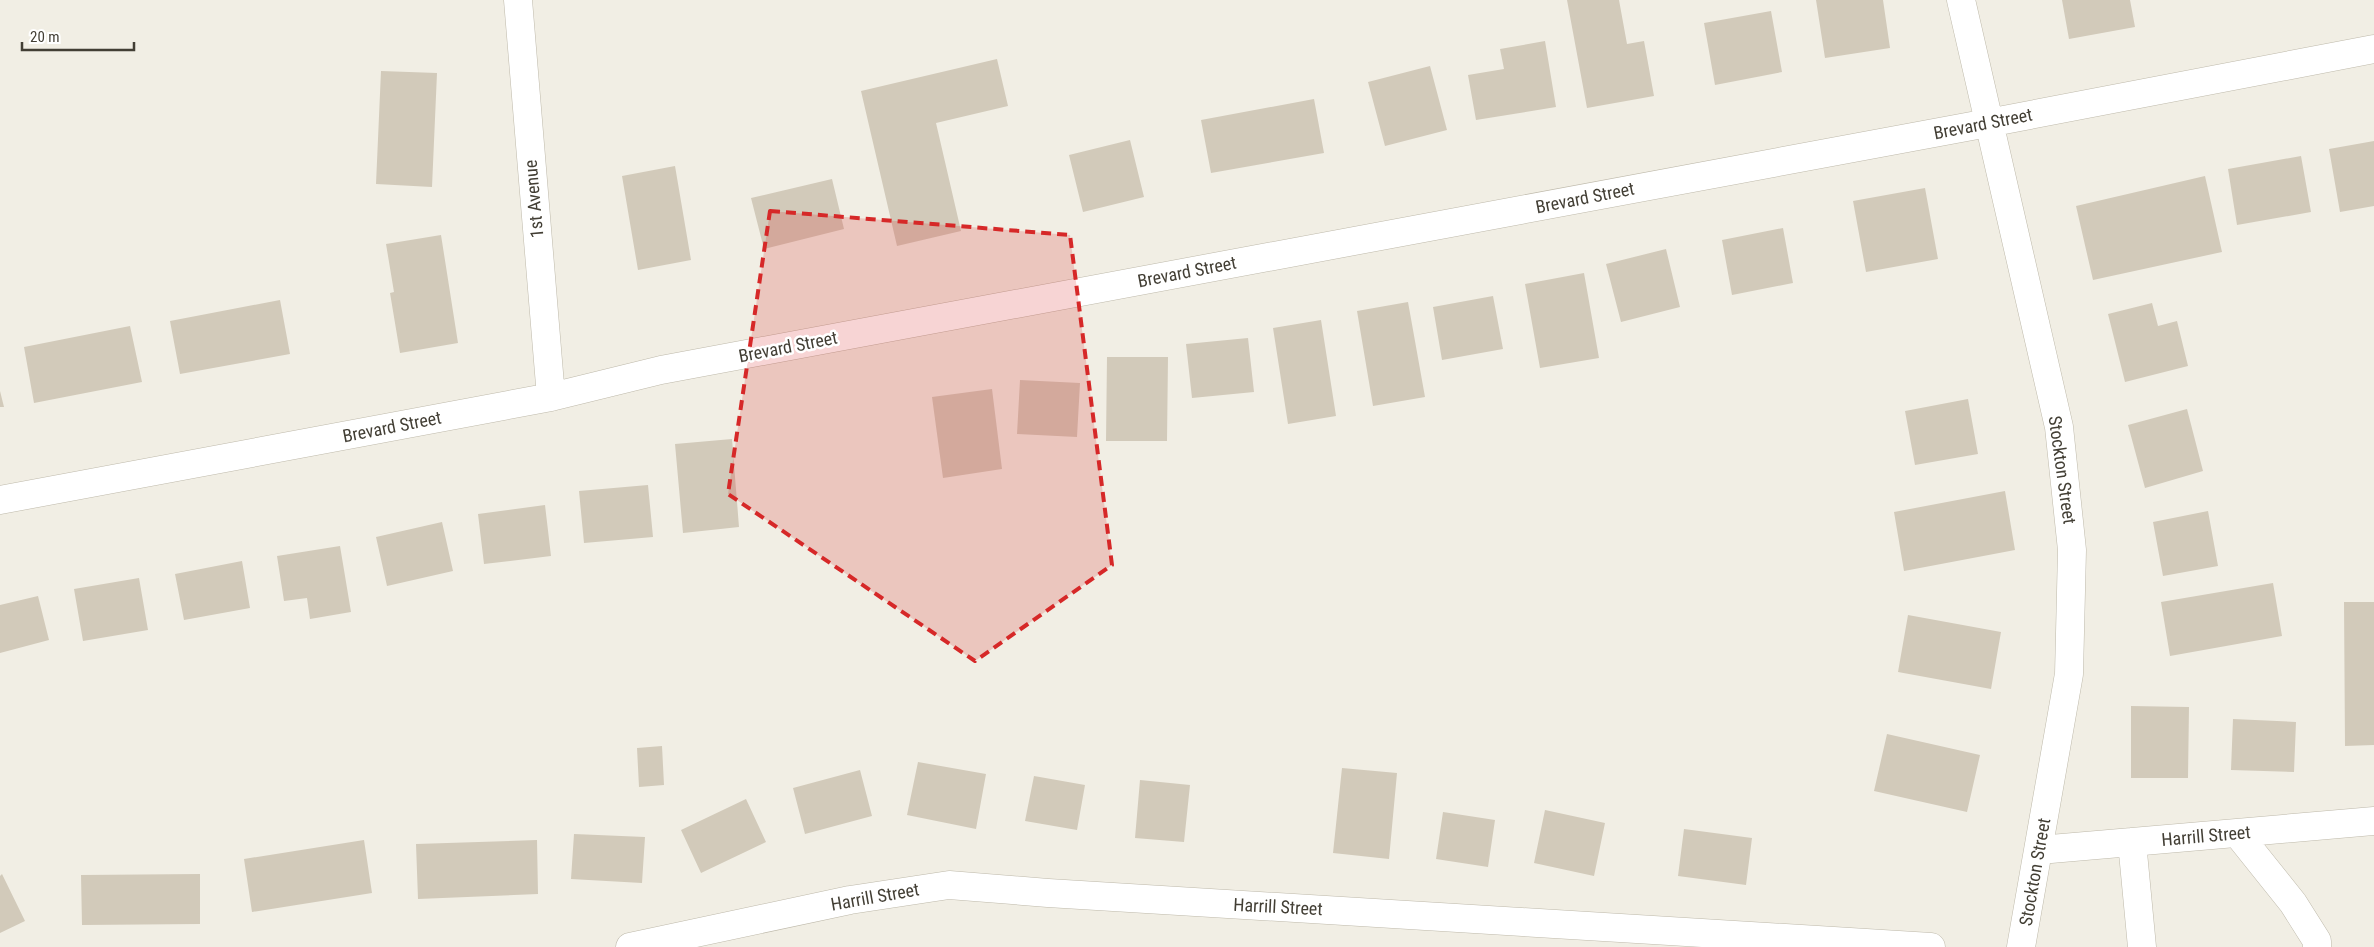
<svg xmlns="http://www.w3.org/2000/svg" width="2374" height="947" font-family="'Roboto Condensed',sans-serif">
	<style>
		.building { fill: #d2caba }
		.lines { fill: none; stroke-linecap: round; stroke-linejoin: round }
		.minor-casing { stroke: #beb9aa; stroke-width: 29 }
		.minor { stroke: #fff; stroke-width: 28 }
		.marked { fill: #d62828; fill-opacity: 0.2; stroke: #d62828; stroke-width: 4; stroke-dasharray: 10 6; stroke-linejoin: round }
		.labels { text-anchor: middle; stroke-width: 5; stroke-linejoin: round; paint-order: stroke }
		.street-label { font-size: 18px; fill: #423e34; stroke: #fff }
	</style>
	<rect width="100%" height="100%" fill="#f1eee4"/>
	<path class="building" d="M1567 0H1619L1627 44 1644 41 1654 96 1587 108Z
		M1816 0H1883L1890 48 1825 58Z
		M2062 0H2130L2135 27 2069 39Z
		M1771 11 1782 72 1715 85 1704 23Z
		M1545 41 1556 107 1476 120 1468 75 1504 69 1500 49Z
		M997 59 1008 106 936 123 961 231 897 246 861 91Z
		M1430 66 1447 130 1385 146 1368 82Z
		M381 71 437 73 432 187 376 184Z
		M1314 99 1324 153 1211 173 1201 120Z
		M1130 140 1144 197 1083 212 1069 155Z
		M2374 141V206L2340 212 2329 149Z
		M2301 156 2311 212 2237 225 2228 169Z
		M675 166 691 260 638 270 622 176Z
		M2205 176 2222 252 2093 280 2076 206Z
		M832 179 844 229 764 249 751 198Z
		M1925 188 1938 259 1866 272 1853 201Z
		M1783 228 1793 283 1732 295 1722 240Z
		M441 235 458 343 400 353 390 293 394 292 386 244Z
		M1666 249 1680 307 1621 322 1606 264Z
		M1584 273 1599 358 1540 368 1525 284Z
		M1493 296 1503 349 1442 360 1433 307Z
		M280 300 290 354 180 374 170 321Z
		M1408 302 1425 397 1373 406 1357 311Z
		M2152 303 2158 326 2177 321 2188 366 2125 382 2108 314Z
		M1321 320 1336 416 1288 424 1273 328Z
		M130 326 142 382 34 403 24 347Z
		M1248 338 1254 392 1192 398 1186 344Z
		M1107 357H1168L1167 441H1106Z
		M1020 380 1080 383 1077 437 1017 434Z
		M992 389 1002 469 943 478 932 397Z
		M0 391 4 407H0Z
		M1968 399 1978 454 1915 465 1905 411Z
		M2187 409 2203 471 2145 488 2128 425Z
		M732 439 739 527 683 533 675 444Z
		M648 485 653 537 584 543 579 491Z
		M2005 491 2015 550 1904 571 1894 512Z
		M545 505 551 556 484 564 478 514Z
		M2208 511 2218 566 2163 576 2153 522Z
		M442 522 453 571 387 586 376 537Z
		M340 546 351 612 310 619 307 598 284 601 277 556Z
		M242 561 250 608 184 620 175 574Z
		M139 578 148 630 83 641 74 589Z
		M2273 583 2282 636 2170 656 2161 602Z
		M38 596 49 640 0 653V605Z
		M2344 602H2374V745L2345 746Z
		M1908 615 2001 632 1991 689 1898 672Z
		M2131 706 2189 707 2188 778H2131Z
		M2233 719 2296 722 2294 772 2231 770Z
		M1887 734 1980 755 1967 812 1874 791Z
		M662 746 664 785 639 787 637 748Z
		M918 762 986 774 976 829 907 815Z
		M1342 768 1397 773 1389 859 1333 853Z
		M860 770 872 816 805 834 793 788Z
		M1034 776 1085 785 1077 830 1025 821Z
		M1140 780 1190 785 1184 842 1135 838Z
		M746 799 766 842 701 873 681 830Z
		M1545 810 1605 823 1594 876 1534 863Z
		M1443 812 1495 820 1488 867 1436 859Z
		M1684 829 1752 838 1746 885 1678 876Z
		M574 834 645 837 642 883 571 879Z
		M364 840 372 893 252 912 244 859Z
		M537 840 538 894 418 899 416 844Z
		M2 874 25 921 0 933V876Z
		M200 874V924L82 925 81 875Z"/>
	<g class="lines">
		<g class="minor-casing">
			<path id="minor" d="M518 0 551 397
				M1961 0 2059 427 2072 550 2069 674 2021 947
				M0 500 551 397 661 370 1988 123 2374 49
				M2237 833 2293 903 2317 941V947
				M2132 842 2142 947
				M2039 850 2374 821
				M630 947 850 900 949 885 1048 893 1931 947"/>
		</g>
		<use href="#minor" class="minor"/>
	</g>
	<path class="marked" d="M770 211 1070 235 1112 565 975 661 728 494Z"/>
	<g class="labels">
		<g class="street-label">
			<text transform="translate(1983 124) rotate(-11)" y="6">Brevard Street</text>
			<text transform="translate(1585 198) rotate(-11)" y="6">Brevard Street</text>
			<text transform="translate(534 199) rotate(-95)" y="6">1st Avenue</text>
			<text transform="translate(1187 272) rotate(-11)" y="6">Brevard Street</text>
			<text transform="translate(788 347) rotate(-11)" y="6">Brevard Street</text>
			<text transform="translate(392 427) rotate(-11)" y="6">Brevard Street</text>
			<text transform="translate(2062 470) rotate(82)" y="6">Stockton Street</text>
			<text transform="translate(2206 836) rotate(-5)" y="6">Harrill Street</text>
			<text transform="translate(2035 872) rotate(-80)" y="6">Stockton Street</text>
			<text transform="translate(875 897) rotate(-10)" y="6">Harrill Street</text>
			<text transform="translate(1278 907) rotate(3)" y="6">Harrill Street</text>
		</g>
	</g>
	<path d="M22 42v8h112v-8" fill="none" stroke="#423e34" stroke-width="2.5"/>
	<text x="30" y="42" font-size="15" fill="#423e34" stroke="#ffffff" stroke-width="4" paint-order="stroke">20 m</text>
</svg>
